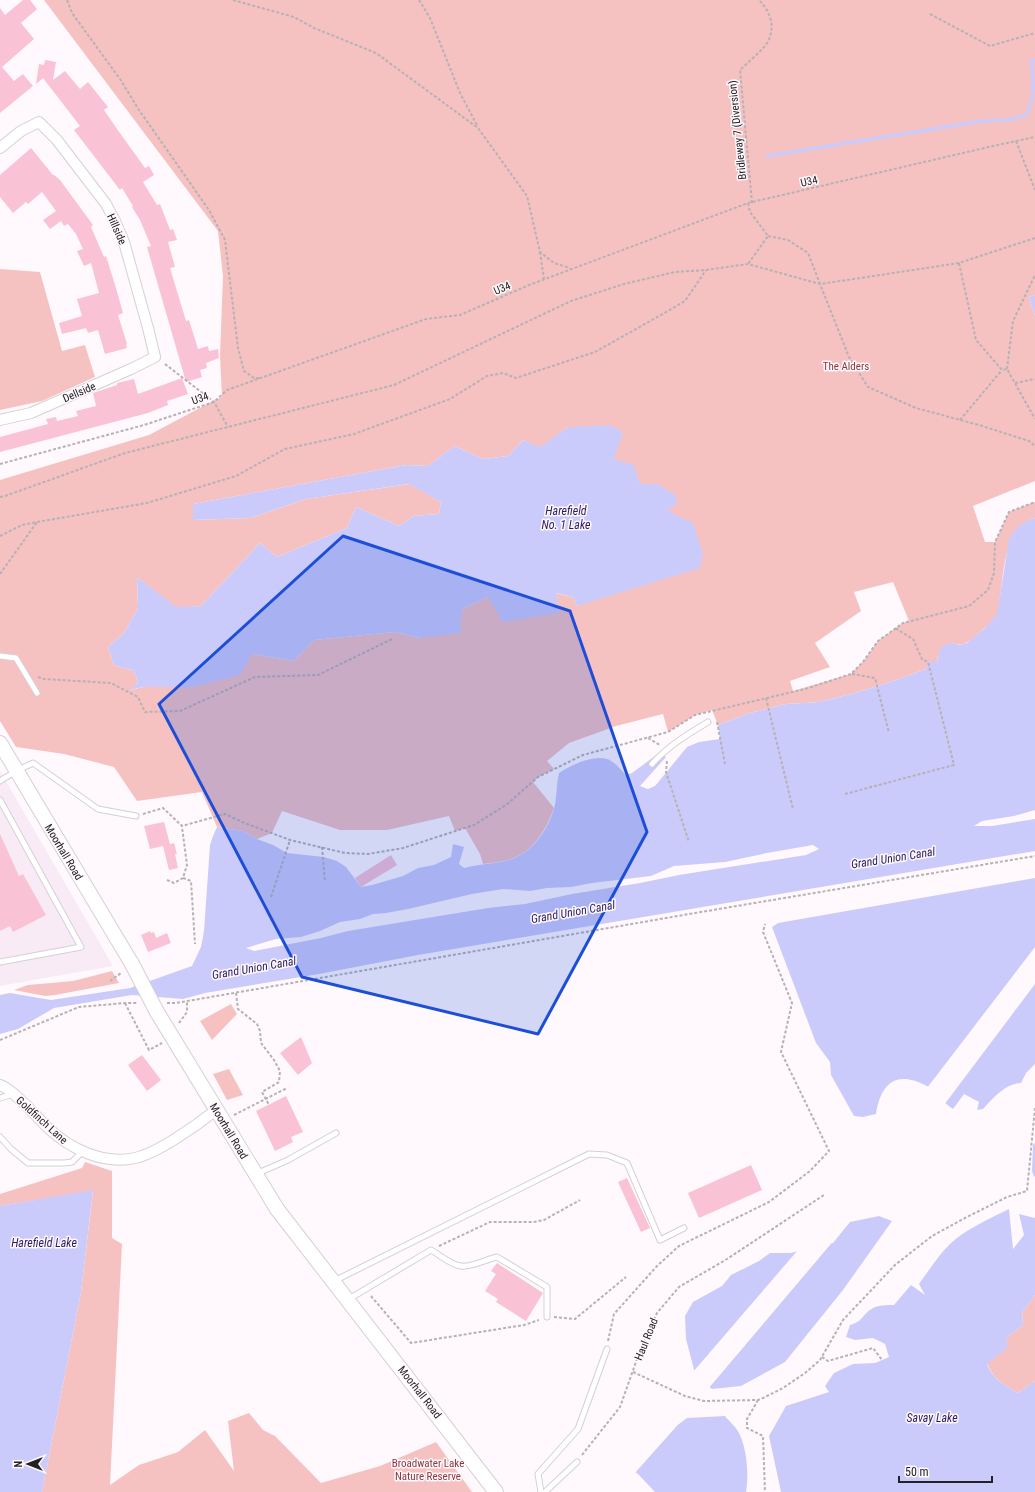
<svg xmlns="http://www.w3.org/2000/svg" width="1035" height="1492" font-family="'Roboto Condensed',sans-serif">
	<style>
		.built { fill: #f8ebf5 }
		.green { fill: #f6c2c1; fill-rule: evenodd }
		.water { fill: #cbcbfb; fill-rule: evenodd }
		.pier { fill: #fff9fe }
		.lines { fill: none; stroke-linecap: round; stroke-linejoin: round }
		.stream { stroke: #cbcbfb; stroke-width: 3.5 }
		.building { fill: #f9c2d5 }
		.lane-casing { stroke: #d5d0d4; stroke-width: 7 }
		.street-casing { stroke: #d5d0d4; stroke-width: 12 }
		.secondary-casing { stroke: #d5d0d4; stroke-width: 16 }
		.path { stroke: #b6b1b5; stroke-width: 2; stroke-dasharray: 3 2; stroke-linecap: butt }
		.lane { stroke: #fff; stroke-width: 5 }
		.street { stroke: #fff; stroke-width: 10 }
		.secondary { stroke: #fff; stroke-width: 14 }
		.secondary-bridge-casing { stroke: #d5d0d4; stroke-width: 16; stroke-linecap: butt }
		.secondary-bridge { stroke: #fff; stroke-width: 14 }
		.marked { fill: #1d4ed8; fill-opacity: 0.2; stroke: #1d4ed8; stroke-width: 3; stroke-linejoin: round }
		.labels { text-anchor: middle; stroke-width: 3; stroke-linejoin: round; paint-order: stroke }
		.street-label { font-size: 11px; fill: #232123; stroke: #fff9fe }
		.park-label { font-size: 11px; fill: #8a373c; stroke: #fff9fe }
		.water-label { font-size: 12px; font-style: italic; fill: #281b5f; stroke: #fff9fe }
	</style>
	<rect width="100%" height="100%" fill="#fff9fe"/>
	<path class="built" d="M0 771 113 966 0 986Z"/>
	<path class="green" d="M44 0H1035V295L1029 297 1035 316V481L973 506 985 542H995L1009 512 1035 502V518C1004 526 1004 572 1000 597 999 602 999 611 997 615 991 623 982 630 975 637 967 643 962 647 953 643L938 656 937 661 926 669 899 679 859 692 819 702 786 704 750 713 718 725 712 710 695 715 668 732 663 714 616 726 569 743 547 761 554 769 538 777 533 782 554 808C546 830 533 853 508 860 500 862 491 863 483 864L480 854 465 828 455 831 449 816 387 830H340L282 811 272 833 257 839 243 831 217 827 202 792 137 801 114 767 64 754 16 747 0 721V480L149 435 211 402 222 397 220 356 223 276 218 231ZM568 427 614 459 640 484H657L667 511 577 606 573 597 555 593 559 613 488 597 462 609 420 638 395 632 314 640 294 661 252 654 144 687 130 690 138 683 134 671 114 665 108 647 124 633 138 608 137 577 176 608 201 606 260 543 277 557 347 528 356 507 399 526 413 516 439 514 441 502 410 484 306 499 250 518 194 520 193 504 406 465 428 466 454 446 483 459 508 456 523 440 540 448ZM893 582 909 621 903 623 878 641 863 662 851 674 793 691 790 681 830 667 815 643 861 611 854 592Z
		M0 269 40 272 62 351 85 345 95 377 42 401 0 410Z
		M112 971 119 983 55 995 45 996 14 990 28 985 73 981Z
		M231 1004 237 1014 212 1040 200 1021Z
		M229 1069 243 1095 227 1100 213 1074Z
		M85 1162 112 1171V1238L122 1244 110 1485 139 1465 178 1452 205 1430 234 1471 228 1421 249 1413 263 1430 275 1436 321 1483 380 1466 436 1442 472 1492H42L81 1292 93 1191 0 1206V1194L82 1168Z
		M1035 1295V1381L1018 1393C1004 1385 993 1379 987 1363L1006 1348 1007 1337 1023 1325 1022 1313Z"/>
	<path class="water" d="M1035 295V316L1029 297Z
		M610 425 623 432 614 459 634 465 640 484H657L677 496 676 504 668 511 693 523 703 554 700 568 577 606 573 597 556 593 559 613 503 622 488 597 462 609 460 633 420 638 395 632 314 640 294 661 252 654 240 675 193 687H144L129 690 138 683 134 671 114 665 108 647 124 633 138 608 137 577 176 607 201 606 260 543 277 557 347 528 356 507 399 526 413 516 439 514 441 502 409 484 306 499 250 518 193 520V504L406 465 428 466 454 446 483 459 508 456 523 440 540 447 568 427Z
		M1035 518V810L1014 816 982 821 974 826H992L1035 819V851L418 955 319 974 205 993 183 999 132 995 54 1008 18 1029 0 1034V995L10 993 51 1000 130 988 192 966 201 947 204 931 210 845 213 836 217 827 243 831 257 839 273 845 287 853 324 857 337 861 346 867 361 887 372 885 403 876 418 868 434 865 451 857 453 844 464 847 459 864 464 868C478 864 494 864 509 860 532 853 547 831 554 809 557 798 556 785 559 773 571 765 592 755 607 759 614 761 621 770 626 775L632 773 659 753 666 757 640 786 648 789 655 786 687 747 699 742 720 739 718 725 750 713 786 704 819 702 859 692 899 679 926 669 928 662 937 661 940 649 944 645 953 643 959 645 967 643 985 628 997 614 1009 539C1015 528 1023 521 1035 518ZM813 845 819 849 806 855 679 875 640 883 572 894 525 904 488 908 348 931 321 938 254 951 246 948 276 939 301 937 320 931 340 922 360 919 373 914 386 913 408 909 472 894 503 889 530 891 547 888 571 887 592 883 651 876 674 866 725 862 767 853Z
		M1035 878V1064L1026 1073 1021 1083C1006 1083 993 1098 983 1109L977 1110 979 1102 964 1094 953 1109C949 1106 946 1104 943 1101 937 1097 933 1089 927 1086 897 1070 881 1082 876 1114L863 1117 854 1116 831 1075 830 1062 816 1043 772 927 778 923Z
		M1035 1143V1176L1034 1177 1032 1171 1033 1145Z
		M93 1190 81 1292 42 1492H0V1206Z
		M1009 1209 1013 1249 1024 1235 1019 1214 1035 1218V1295L1022 1313 1023 1325 1007 1337V1348L987 1364C993 1379 1004 1385 1018 1393L1035 1381V1492H781L769 1436 786 1406 829 1392 825 1386 834 1373 853 1364 875 1363 889 1357 885 1344 873 1338 855 1340 846 1337 850 1325C864 1321 862 1314 873 1308 879 1305 887 1305 894 1305L911 1285 925 1295 919 1284C929 1270 938 1256 950 1244 966 1229 989 1219 1009 1209Z
		M879 1216 892 1221 843 1290 785 1362 741 1386 712 1389 696 1377 686 1339 685 1316 693 1302 722 1286 731 1275 759 1261 770 1253H791L798 1251 809 1241 833 1243 850 1222Z
		M725 1416C729 1421 736 1427 739 1433 747 1449 749 1475 746 1492H655L638 1474 626 1466 658 1432 679 1424 687 1418Z"/>
	<path class="pier" d="M1035 947V984L944 1105 927 1088Z
		M852 1219 708 1389 695 1379 693 1372 804 1243 809 1239 832 1241 849 1221Z
		M683 1419 634 1474 624 1467 629 1449 657 1430 678 1422Z"/>
	<g class="lines">
		<path class="stream" d="M767 156 982 121C990 121 1018 120 1025 115 1035 104 1034 76 1031 61L1035 60"/>
	</g>
	<path class="building" d="M23 0H30L37 9 21 23 34 39 2 67 14 81 23 74 33 86 0 113V8L5 15Z
		M45 60 56 62 53 80 65 71 80 89 88 82 108 107 104 110 117 129 145 168 149 166 154 175 143 182 157 205 160 204 170 230 173 229 177 240 168 242 175 267 170 268 186 321 189 320 198 349 208 346 209 351 218 349 219 358 206 363 207 368 200 370 202 377 186 382 147 247 151 246 140 220 132 207 133 206 122 188 120 190 74 130 80 126 43 78 36 84 39 64 44 65Z
		M31 148 53 175H54L60 180 93 225 91 227 104 257 106 256 116 288 123 313 118 315 127 344H126L127 348 105 354 98 330 88 333 86 328 62 334 59 323 82 316 77 299 99 293 91 263 84 266 77 251 83 249 76 234 68 224 64 226 61 221 50 229 43 220 56 211 42 192 28 204 26 202 13 213 0 197V175Z
		M182 378 188 394 167 401 168 405 148 413 0 452V437L48 424 46 419 56 417 57 421 78 416 76 411 96 406 93 393 117 385V383L134 379 138 394Z
		M164 822 170 844 174 843 177 854H175L178 868 169 870 163 846 150 849 144 826Z
		M0 834 19 876 23 874 46 915 13 932 10 926 0 931Z
		M391 855 397 865 361 887 355 878Z
		M150 931 151 933 154 932 156 938 167 933 171 943 148 952 141 935Z
		M301 1037 312 1063 298 1075 280 1053Z
		M142 1055 161 1080 147 1091 128 1065Z
		M286 1096 303 1132 291 1137 293 1142 275 1151 256 1111Z
		M751 1165 762 1190 699 1218 688 1193Z
		M627 1178 650 1228 641 1232 618 1182Z
		M497 1263 543 1293 526 1321 496 1302 498 1299 485 1291 496 1274 491 1271Z"/>
	<g class="lines">
		<g class="lane-casing">
			<path id="lane" d="M0 656 16 658 37 693
				M652 764C668 746 688 734 708 722
				M0 781 16 771 33 763 98 809 136 816
				M0 800 81 947 0 962
				M0 1098 13 1094
				M0 1137 11 1149 28 1163H64L72 1162 82 1152
				M256 1174 288 1160 336 1133
				M334 1281 589 1154 607 1155 627 1163 660 1240 684 1228
				M349 1299 431 1250C440 1255 451 1265 461 1266 470 1268 487 1259 497 1257L547 1287V1317
				M541 1492 538 1474 578 1429 607 1349
				M545 1492 577 1462"/>
		</g>
		<g class="street-casing">
			<path id="street" d="M0 148 21 131 39 122 57 140 106 204 115 221 124 242 148 328 155 357 131 369 31 413 0 420
				M0 1085C14 1090 36 1116 47 1127 70 1149 103 1165 135 1158 158 1153 197 1125 216 1110"/>
		</g>
		<g class="secondary-casing">
			<path id="secondary" d="M0 743 132 964
				M157 1012 277 1209 496 1492"/>
		</g>
		<path class="path" d="M67 0 72 13 120 79 139 110 209 210 225 240 238 348 244 371 254 378H260
			M233 0 294 17 314 28 376 53 478 128 527 196 540 252 554 263 570 268
			M419 0 430 18 460 93 478 127
			M930 14 990 46 1035 33
			M1016 141 1035 190
			M748 203 750 212 768 236 748 264
			M752 203 740 70C746 64 763 50 767 43 776 28 771 12 759 0
			M768 236 788 240 808 253 820 284 959 263
			M1035 238 959 263 976 340 1002 370 1007 369 1035 419
			M540 252 544 279
			M165 364 214 402 228 427
			M1007 369 1013 321 1035 275
			M1015 383 1035 379
			M960 420 1002 370
			M0 464 144 425 214 402 227 390 426 319 460 315 529 285 748 203 993 146 1035 137
			M0 497 5 496 125 453 394 385 571 301 624 284 675 272 706 270 748 264 820 284 849 357 868 387 916 408 979 425 1029 441 1035 446
			M0 536 22 525 37 522 147 503 236 476 285 449 354 434 450 399 487 376 503 373 516 378 595 352 652 320 685 301 706 270
			M0 574 37 522
			M852 674 875 678 889 733
			M38 677 44 679 111 683 138 697 145 712 180 711 255 677 318 675 392 639
			M766 698 793 809
			M717 722 725 764
			M648 738 660 745
			M667 761 666 772 689 842
			M845 794 954 765 928 662 922 659 913 639 895 628
			M143 814 163 808 182 826 225 814 242 822 290 840 345 853 368 854 403 848 474 825 506 805 538 777 583 755 668 732 695 715 805 689 851 674 863 662 878 641 903 623 969 606 988 590 994 573 995 542 1009 512 1035 502
			M322 847 325 882
			M183 878 191 881 195 944
			M167 880 174 883 183 878 187 865 182 827
			M271 897 290 840
			M110 981 121 973
			M236 993 238 1009 257 1024 260 1031 261 1043 274 1060 280 1071 279 1082 262 1092 269 1105
			M125 1003 149 1050 162 1043
			M167 1003H176L695 913 1035 856
			M179 1023 187 1012V1001
			M0 1040 79 1007 125 1003H138
			M234 1115 287 1088
			M439 1246 490 1222H534L544 1220 580 1200
			M371 1296 411 1343 524 1325 539 1320
			M554 1317 575 1319 626 1277
			M608 1341 614 1314 657 1266 679 1246 769 1202 810 1171 829 1151 781 1052 792 1003 763 932 765 924
			M822 1357 828 1361 873 1348 882 1360
			M633 1372 685 1396 704 1401 758 1400 761 1399 783 1388 805 1373 820 1360 843 1320 895 1265 932 1236 965 1218 1007 1197 1027 1191 1035 1108
			M758 1400 747 1419V1428L763 1436 765 1492
			M582 1455 620 1407 642 1345 657 1313 679 1287 727 1259 824 1195"/>
		<use href="#lane" class="lane"/>
		<use href="#street" class="street"/>
		<use href="#secondary" class="secondary"/>
		<g class="secondary-bridge-casing">
			<path id="secondary-bridge" d="M132 964 157 1012"/>
		</g>
		<use href="#secondary-bridge" class="secondary-bridge"/>
	</g>
	<path class="marked" d="M343 536 570 611 647 832 538 1034 302 977 159 704Z"/>
	<g class="labels">
		<g class="street-label">
			<text transform="translate(737 130) rotate(-96)" y="4">Bridleway 7 (Diversion)</text>
			<text transform="translate(809 181) rotate(-13)" y="4">U34</text>
			<text transform="translate(117 229) rotate(66)" y="4">Hillside</text>
			<text transform="translate(502 288) rotate(-24)" y="4">U34</text>
			<text transform="translate(79 392) rotate(-23)" y="4">Dellside</text>
			<text transform="translate(200 398) rotate(-20)" y="4">U34</text>
			<text transform="translate(64 852) rotate(59)" y="4">Moorhall Road</text>
			<text transform="translate(42 1120) rotate(42)" y="4">Goldfinch Lane</text>
			<text transform="translate(229 1131) rotate(59)" y="4">Moorhall Road</text>
			<text transform="translate(646 1339) rotate(-68)" y="4">Haul Road</text>
			<text transform="translate(420 1392) rotate(52)" y="4">Moorhall Road</text>
		</g>
		<g class="park-label">
			<text x="846" y="370">The Alders</text>
			<text x="428" y="1467">Broadwater Lake<tspan x="428" dy="13">Nature Reserve</tspan></text>
		</g>
		<g class="water-label">
			<text x="566" y="515">Harefield<tspan x="566" dy="14">No. 1 Lake</tspan></text>
			<text transform="translate(893 858) rotate(-9)" y="4">Grand Union Canal</text>
			<text transform="translate(573 912) rotate(-10)" y="4">Grand Union Canal</text>
			<text transform="translate(254 968) rotate(-10)" y="4">Grand Union Canal</text>
			<text x="44" y="1247">Harefield Lake</text>
			<text x="932" y="1422">Savay Lake</text>
		</g>
	</g>
	<g transform="translate(28 1464) rotate(270)" stroke="#fff9fe" stroke-width="3" paint-order="stroke">
	<path d="M0-3L7 15L0 10L-7 15Z" fill="#232123"/>
	<text y="-6" font-size="11" font-weight="bold" text-anchor="middle" fill="#232123">N</text>
	</g>
	<path d="M899 1476v6h93v-6" fill="none" stroke="#232123" stroke-width="2"/>
	<text x="905" y="1476" font-size="12" fill="#232123" stroke="#fff9fe" stroke-width="3" paint-order="stroke">50 m</text>
</svg>
